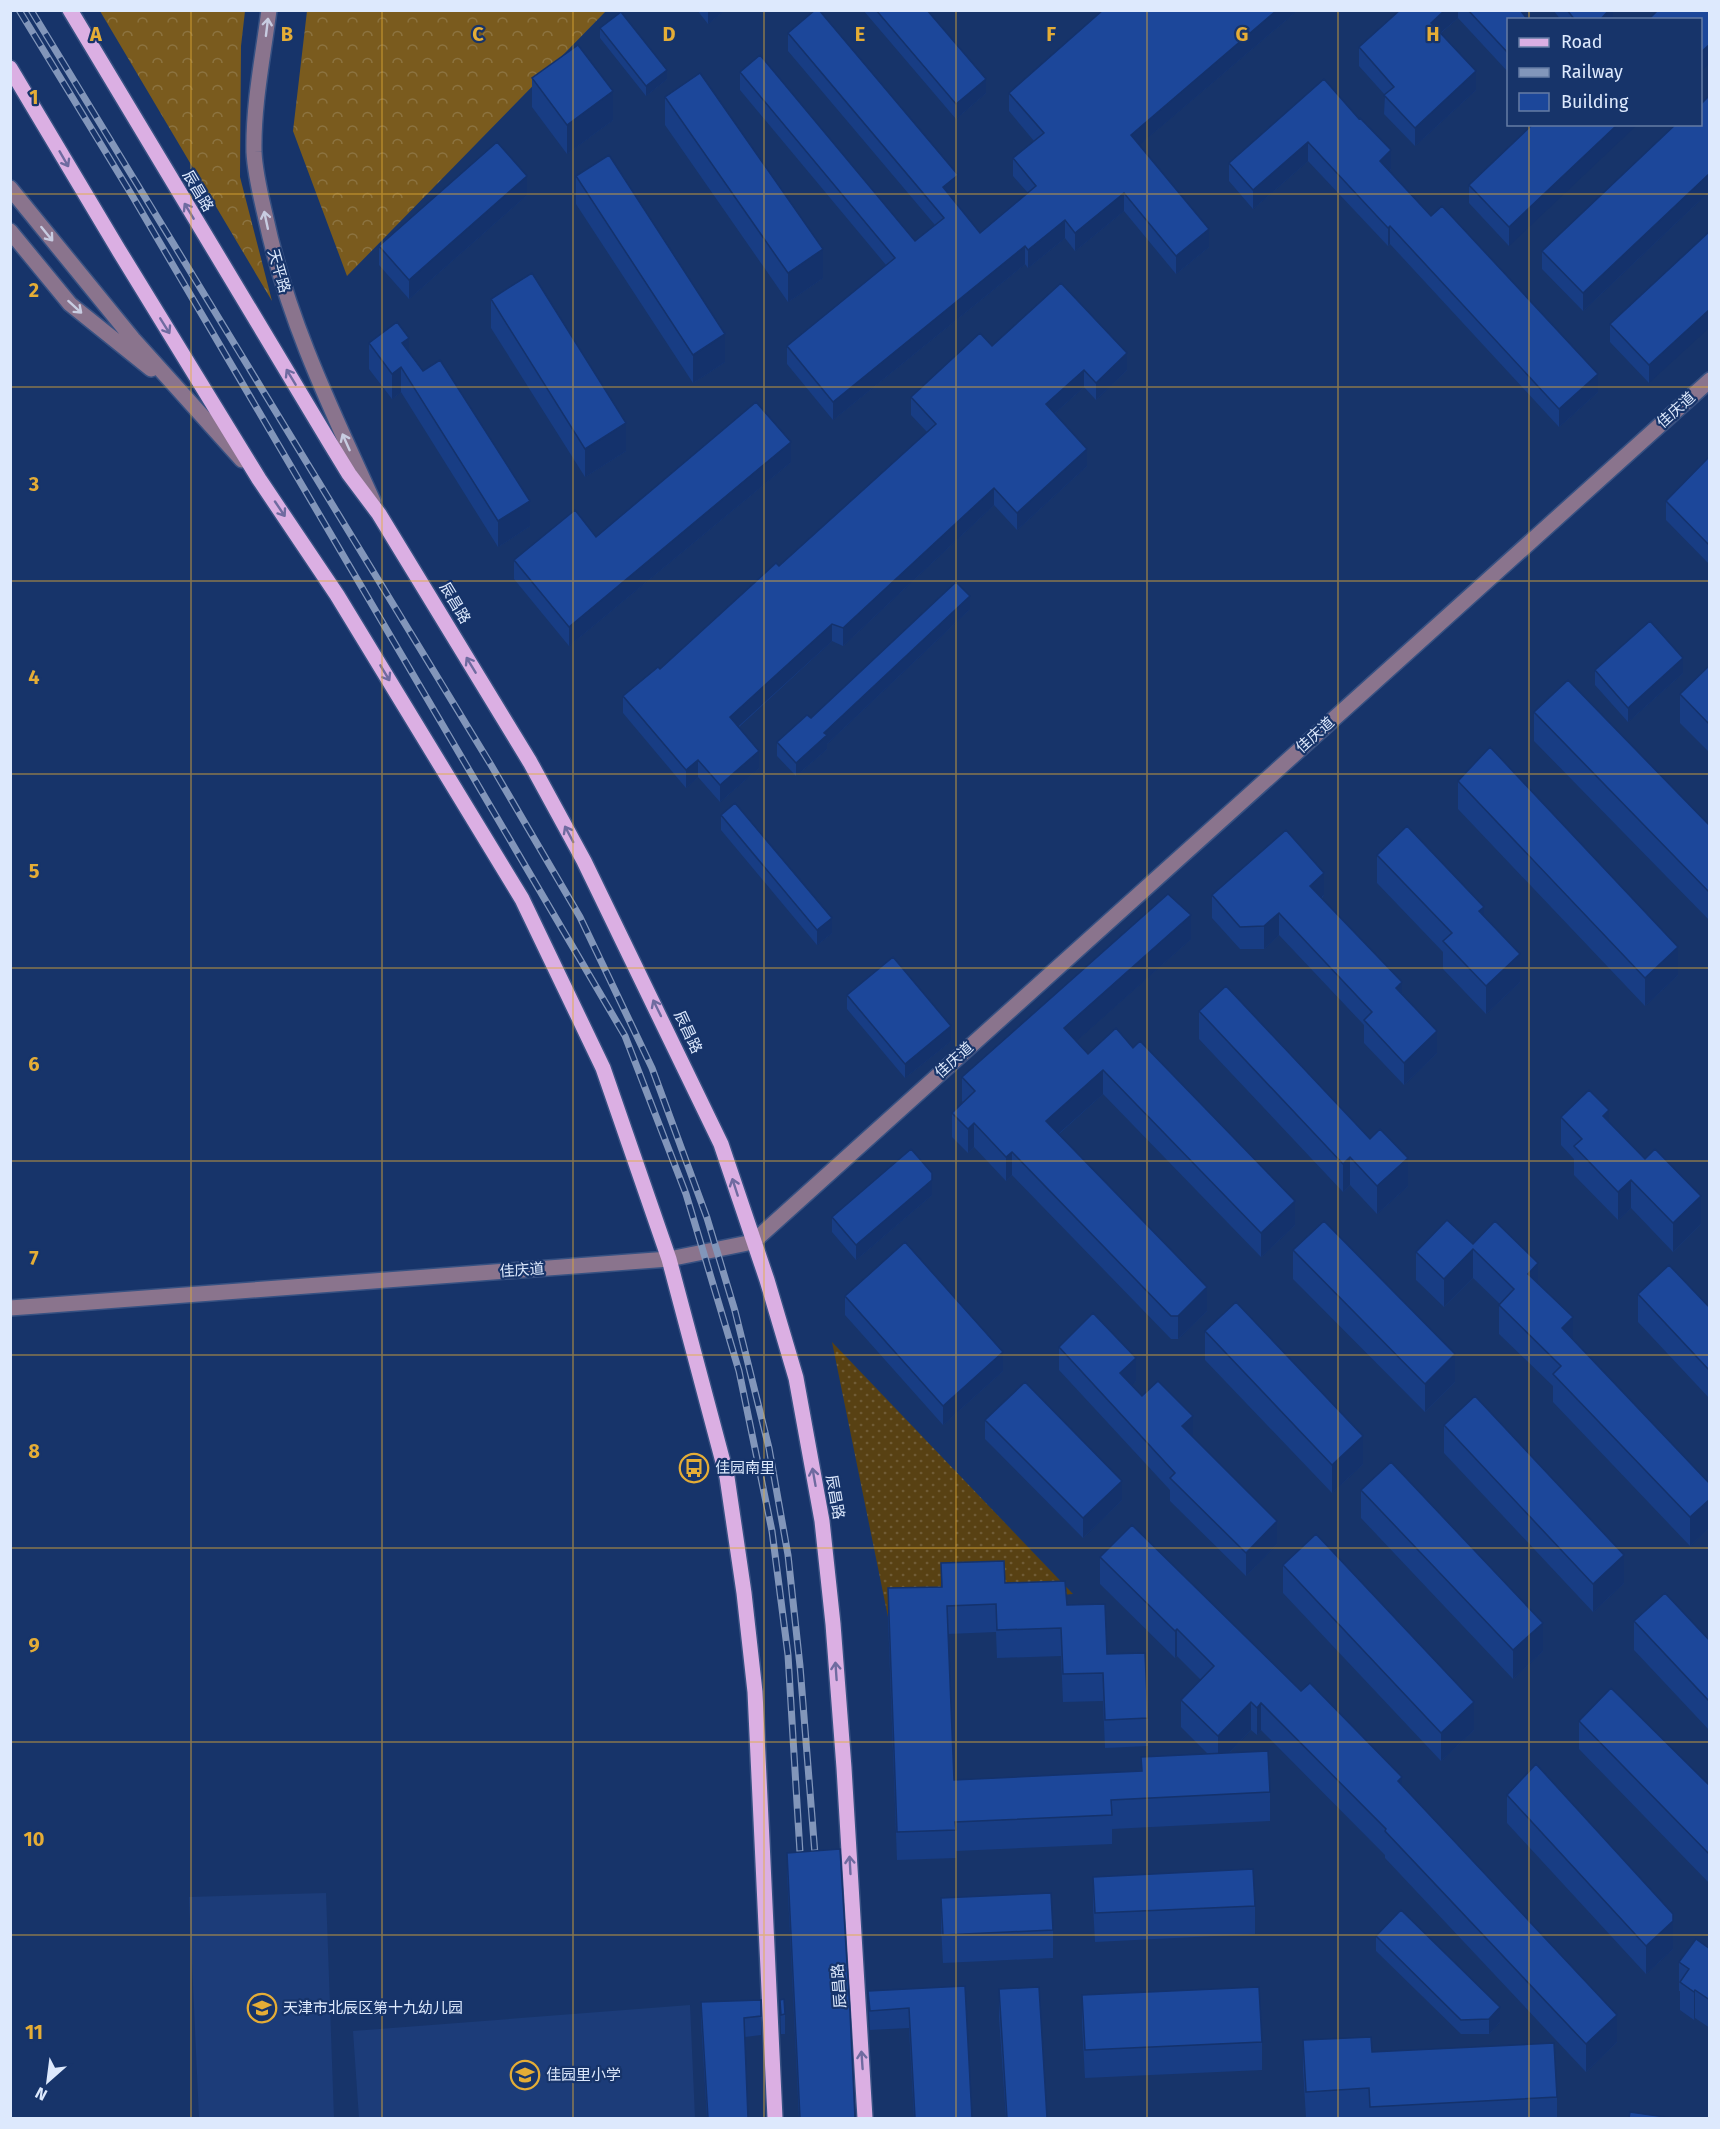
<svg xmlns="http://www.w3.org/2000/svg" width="1720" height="2129" font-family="'Fira Sans','Noto Sans SC',sans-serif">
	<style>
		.built { fill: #1c3c79 }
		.grass { fill: url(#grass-dots) }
		.forest { fill: url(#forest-crowns) }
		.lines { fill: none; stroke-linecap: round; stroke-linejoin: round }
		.minor-casing { stroke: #375182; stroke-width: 18 }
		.major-casing { stroke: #375182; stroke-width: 18 }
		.minor { stroke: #8a748d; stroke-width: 15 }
		.major { stroke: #dbafe3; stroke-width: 15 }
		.rail-casing { stroke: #8296ba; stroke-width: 7 }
		.rail { stroke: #17346a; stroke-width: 4.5; stroke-dasharray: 14; stroke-linecap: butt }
		.wall { fill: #183d84 }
		.shaded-wall { fill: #14326c }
		.building { fill: #1c479a; stroke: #14326c; stroke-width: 1.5 }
		.oneway { stroke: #c8cce1 }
		.oneway2 { stroke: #6f6ba0 }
		.grid { fill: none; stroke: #e5ad36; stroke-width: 1.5; stroke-opacity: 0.55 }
		.labels { text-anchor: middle; stroke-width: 4.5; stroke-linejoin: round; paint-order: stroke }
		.street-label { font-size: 15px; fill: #dde9fd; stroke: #17346a }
		.poi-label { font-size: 15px; fill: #dde9fd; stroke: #17346a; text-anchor: start }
		.grid-label { font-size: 20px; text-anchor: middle; font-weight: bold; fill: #e5ad36; stroke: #17346a; stroke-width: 4.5; stroke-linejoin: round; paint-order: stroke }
	</style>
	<defs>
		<pattern id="grass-dots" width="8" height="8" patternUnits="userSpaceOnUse" patternTransform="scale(1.5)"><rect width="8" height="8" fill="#584113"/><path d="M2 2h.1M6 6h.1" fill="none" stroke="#705c36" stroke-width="1.8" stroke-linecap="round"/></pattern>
		<pattern id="forest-crowns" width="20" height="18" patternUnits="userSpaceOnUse" patternTransform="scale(1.5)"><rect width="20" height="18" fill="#7a5b1e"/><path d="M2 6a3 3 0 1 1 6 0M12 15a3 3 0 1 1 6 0" fill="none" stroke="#8c7340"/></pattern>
	</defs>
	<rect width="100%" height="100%" fill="#17346a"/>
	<path class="built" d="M326 1893 334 2118H199L189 1897Z
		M690 2005 695 2118H359L353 2031Z"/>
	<path class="grass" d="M832 1342 1073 1594 1004 1600 888 1617Z"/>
	<path class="forest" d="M100 11H245L241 46 240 177 272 301Z
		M307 11H606L347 276 293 131Z"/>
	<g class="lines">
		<g class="minor-casing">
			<path id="minor" d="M269 10C263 57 253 105 254 152 255 174 261 197 266 219 287 318 331 409 373 501
				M10 188 133 339 242 460
				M10 231 70 304 151 369
				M10 1308 669 1259 753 1242 1710 380"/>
		</g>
		<g class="major-casing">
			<path id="major" d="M70 10 330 443 349 474 379 514 530 762 584 861 721 1144 767 1280 796 1378 822 1521 833 1624 844 1768 865 2118
				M10 68 118 249 259 479 337 595 522 899 603 1068 669 1259 727 1477 744 1593 755 1692 775 2118"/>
		</g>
		<use href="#minor" class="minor"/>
		<use href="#major" class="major"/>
		<g class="rail-casing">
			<path id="rail" d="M19 10 133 197 625 1036 686 1194 739 1371 772 1531 788 1655 801 1869
				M31 10 491 765 580 917 652 1068 707 1218 735 1311 769 1448 788 1555 800 1666 816 1867"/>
		</g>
		<use href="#rail" class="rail"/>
	</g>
	<path class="wall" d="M697 10H725L708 24Z
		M863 10H927L986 93 956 119Z
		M1103 10H1298L1139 145 1209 247 1176 274 1124 211 1075 251 1065 238 1028 268 1025 264 833 420 787 364V346L886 265 740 90V72L915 241 935 225 788 51V33L958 193 952 198 980 233 1028 193 1013 176V158L1034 141 1009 111V93Z
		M1400 10H1520L1509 20V73L1458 18 1441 33 1476 90 1415 146 1384 114 1385 95 1359 66V47Z
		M1553 10H1613V20H1561Z
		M600 28 667 79 646 96 600 38Z
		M532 78 613 120 567 154 532 107Z
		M1324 79 1391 169 1389 171 1598 392 1559 427 1390 244 1388 246 1308 161 1253 209 1229 181V163Z
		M1710 95V191L1583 311 1542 269V251L1701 124Z
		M665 97 823 278 788 302 665 125Z
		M1533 124 1509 246 1469 203V185Z
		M576 176 725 362 693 383 576 204Z
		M527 195 409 299 379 265V246Z
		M1710 231 1649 383 1610 342V324Z
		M491 299 626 451 585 477 491 328Z
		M369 343 409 353 530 526 498 547 401 392 392 399 369 369Z
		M992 346 1127 370 1096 400 1084 387 1055 413 1087 466 1017 530 994 505 843 646 832 641 739 727 759 768 720 802 698 777 686 788 623 713V696L660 669 779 566 927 432 911 415V397Z
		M1710 456V565L1666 520V501Z
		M791 462 569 646 514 579V560L596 537Z
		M970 609 827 744V749L796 776 777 756V742L811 718Z
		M1709 666 1710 753 1680 723V694Z
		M1595 670 1683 673 1628 722 1595 685Z
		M1534 712 1710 826V921L1534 741Z
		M1458 781 1678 975 1645 1006 1458 809Z
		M721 815 832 933 817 945 721 830Z
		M1377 855 1484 916 1520 982 1486 1014 1443 969V952L1377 883Z
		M1212 895H1324L1322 898 1402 993 1437 1053 1404 1085 1364 1043V1025L1279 935 1264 949H1240L1212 918Z
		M1191 939 1076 1041 1088 1054 1295 1225 1261 1257 1103 1094 1059 1134 1207 1311 1178 1339H1171L1012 1175 1006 1181 974 1147 968 1153 952 1137V1113L963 1102 962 1101V1077Z
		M847 995 951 1041 905 1078 847 1009Z
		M1199 1011 1408 1186 1377 1214 1350 1185 1343 1192 1199 1039Z
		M1561 1117 1609 1123 1701 1224 1673 1252 1631 1208 1618 1220 1574 1175V1159L1561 1145Z
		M932 1195 856 1260 832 1232V1217Z
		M1473 1244 1538 1284 1573 1339 1710 1484V1527L1690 1546 1553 1402V1386L1499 1334V1305L1500 1304 1473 1278 1444 1307 1416 1280V1252Z
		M1293 1250 1455 1382 1425 1412 1293 1279Z
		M1638 1294 1710 1308V1399L1638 1322Z
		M845 1296 1003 1371 943 1425 845 1315Z
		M1205 1331 1363 1464 1332 1493 1205 1360Z
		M1059 1347 1136 1381 1131 1385 1142 1396 1193 1437 1277 1544 1246 1576 1170 1501V1490L1059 1370Z
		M985 1420 1122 1500 1083 1538 985 1439Z
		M1444 1425 1624 1583 1593 1612 1444 1453Z
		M1361 1490 1543 1651 1513 1679 1361 1518Z
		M1100 1557 1301 1691 1402 1786 1617 2042 1586 2072 1385 1858V1855L1261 1730 1257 1735 1251 1730 1229 1753 1270 1792V1821L1112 1829V1844L956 1851V1858L897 1860 888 1617V1588L941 1587V1563L1005 1583 1067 1605 1107 1654 1148 1718V1746L1105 1748 1103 1701 1063 1702 1061 1656 997 1658 996 1632 948 1634 954 1780 1141 1771V1757L1208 1754 1181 1727V1700L1201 1680 1177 1656 1175 1658 1100 1584Z
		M1283 1565 1474 1730 1441 1761 1283 1593Z
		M1634 1621 1710 1641V1731L1634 1650Z
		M1579 1721 1710 1786V1884L1579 1749Z
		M1507 1795 1673 1949 1646 1974 1507 1823Z
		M787 1853 855 2118H799L787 1873Z
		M1093 1877 1255 1906V1934L1095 1942 1093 1905Z
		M941 1898 1053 1930V1958L943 1963 941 1926Z
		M1376 1936 1500 2022 1489 2034H1461L1376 1951Z
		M1710 1949V2028L1695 2018 1694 2020 1680 2010V1991H1679V1962Z
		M965 1986 972 2118H914L909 2028 870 2030 868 1991Z
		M999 1989 1047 2118H1006L999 2017Z
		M1082 1995 1262 2042V2070L1085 2078 1082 2023Z
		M780 2000 785 2014V2034H781Z
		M701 2002 761 2016V2035L745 2037 748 2118H707L701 2021Z
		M1303 2040 1372 2052 1557 2097V2118H1369V2117L1336 2118H1306L1303 2069Z"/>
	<path class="shaded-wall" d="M708 10H725L708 24Z
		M1277 10H1298L1131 152V135Z
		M1445 10H1458V18L1431 41V23Z
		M1609 10H1613V20H1600Z
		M1710 44V63L1701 71V52Z
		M667 70V79L646 96V86Z
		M1476 71V90L1415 146V128Z
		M986 79V93L956 119V104Z
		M613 91V120L567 154V125Z
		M1618 124H1638L1509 246V227Z
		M1308 142V161L1253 209V190Z
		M1391 150V169L1380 179V161Z
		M1710 173V191L1583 311V293Z
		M958 175V193L943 205V187Z
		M527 176V195L409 299V280Z
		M1124 193V211L1075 251V233Z
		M1065 220V238L1028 268V250Z
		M1390 226V244L1388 246V228Z
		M1209 229V247L1176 274V256Z
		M1025 246V264L833 420V402Z
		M823 249V278L788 302V273Z
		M1710 309V327L1649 383V365Z
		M725 334V362L693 383V355Z
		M409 338V363L402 343Z
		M1127 353V370L1096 400V383Z
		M401 367V392L392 399V374Z
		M1084 370V387L1046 421V404Z
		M1598 374V392L1559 427V409Z
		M626 423V451L585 477V449Z
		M791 442V462L569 646V627Z
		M1087 449V466L1017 530V513Z
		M994 488V505L843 646V628Z
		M530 501V526L498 547V521Z
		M970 596V609L827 744V749L796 776V763L824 733Z
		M832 624V641L730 734V717Z
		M1683 658V673L1628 722V708Z
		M759 751V768L720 802V785Z
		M698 760V777L686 788V770Z
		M1324 873V895L1310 908V886Z
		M1484 907V935L1479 911Z
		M1279 913V935L1264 949V926Z
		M1191 915V939L1064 1052V1028Z
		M832 918V933L817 945V930Z
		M1678 947V975L1645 1006V978Z
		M1520 954V982L1486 1014V986Z
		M1402 982V1005L1396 988Z
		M951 1026V1041L905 1078V1064Z
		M1437 1031V1053L1404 1085V1063Z
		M1103 1070V1094L1046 1145V1121Z
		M1609 1110V1138L1603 1116Z
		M974 1123V1147L968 1153V1129Z
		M1012 1152V1175L1006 1181V1157Z
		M1350 1157V1185L1343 1192V1164Z
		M1408 1158V1186L1377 1214V1186Z
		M932 1180V1195L856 1260V1245Z
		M1631 1180V1208L1618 1220V1192Z
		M1701 1196V1224L1673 1252V1223Z
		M1295 1201V1225L1261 1257V1233Z
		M1473 1249V1278L1444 1307V1279Z
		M1538 1263V1292L1528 1274Z
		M1207 1287V1311L1178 1339V1316Z
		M1573 1317V1345L1562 1328Z
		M1003 1352V1371L943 1425V1406Z
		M1455 1354V1382L1425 1412V1384Z
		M1136 1358V1381L1120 1396V1373Z
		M1193 1416V1439L1182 1426Z
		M1363 1436V1464L1332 1493V1465Z
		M1122 1481V1500L1083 1538V1518Z
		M1710 1499V1527L1690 1546V1517Z
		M1277 1521V1544L1246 1576V1553Z
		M1624 1555V1583L1593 1612V1584Z
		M1543 1623V1651L1513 1679V1650Z
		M1177 1629V1656L1175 1658V1631Z
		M1251 1702V1730L1218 1764V1736Z
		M1474 1702V1730L1441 1761V1733Z
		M1261 1703V1730L1257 1735V1708Z
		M1402 1777V1804L1398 1781Z
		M1673 1921V1949L1646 1974V1946Z
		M1695 1990V2018L1694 2020V1992Z
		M1500 2007V2022L1489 2034V2019Z
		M1617 2015V2042L1586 2072V2044Z"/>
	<path class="building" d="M815 10H819L958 175 943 187 980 233 1036 186 1013 158 1044 133 1009 93 1103 10H1277L1131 135 1209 229 1176 256 1124 193 1075 233 1065 220 1028 250 1025 246 833 402 787 346 895 258 740 72 760 55 915 241 944 218 788 33Z
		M876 10H927L986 79 956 104Z
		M1400 10H1445L1431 23 1476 71 1415 128 1384 95 1394 87 1359 47Z
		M1468 10H1520L1528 20H1509V54Z
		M1567 10H1609L1600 20H1575Z
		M1658 10H1710V44L1701 52V20H1648Z
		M621 12 667 70 646 86 600 28Z
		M578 45 613 91 567 125 532 78Z
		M700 73 823 249 788 273 665 97Z
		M1324 79 1359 119 1360 118 1391 150 1380 161 1431 216 1442 206 1598 374 1559 409 1390 226 1388 228 1308 142 1253 190 1229 163Z
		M1710 95V173L1583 293 1542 251 1676 124H1701V104Z
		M1533 124H1618L1509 227 1469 185Z
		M497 142 527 176 409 280 379 246Z
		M609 155 725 334 693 355 576 176Z
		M1710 231V309L1649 365 1610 324Z
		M532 273 626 423 585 449 491 299Z
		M1061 283 1127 353 1096 383 1084 370 1046 404 1087 449 1017 513 994 488 843 628 832 624 730 717 759 751 720 785 698 760 686 770 623 696 658 667 660 669 776 563 779 566 936 424 911 397 980 333 992 346Z
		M397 322 409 338 402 343 423 371 440 360 530 501 498 521 401 367 392 374 369 343Z
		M756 402 791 442 569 627 514 560 575 510 596 537Z
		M1710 456V546L1666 501Z
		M956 582 970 596 824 733 827 735 796 763 777 742 807 715 811 718Z
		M1650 621 1683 658 1628 708 1595 670Z
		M1709 666H1710V725L1680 694Z
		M1568 680 1710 826V893L1534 712Z
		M1490 747 1678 947 1645 978 1458 781Z
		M735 803 832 918 817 930 721 815Z
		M1407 826 1484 907 1479 911 1520 954 1486 986 1443 941 1452 933 1377 855Z
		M1286 830 1324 873 1310 886 1402 982 1396 988 1437 1031 1404 1063 1364 1020 1372 1012 1279 913 1264 926 1240 927 1212 895Z
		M1168 894 1191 915 1064 1028 1088 1054 1116 1028 1133 1048 1140 1041 1295 1201 1261 1233 1103 1070 1046 1121 1207 1287 1178 1316H1171L1012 1152 1006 1157 974 1123 968 1129 952 1113 975 1091 962 1077Z
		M893 957 951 1026 905 1064 847 995Z
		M1226 986 1370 1139 1380 1129 1408 1158 1377 1186 1350 1157 1343 1164 1199 1011Z
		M1589 1090 1609 1110 1603 1116 1645 1159 1655 1149 1701 1196 1673 1223 1631 1180 1618 1192 1574 1146 1582 1139 1561 1117Z
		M911 1149 932 1173V1180L856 1245 832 1217Z
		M1447 1220 1473 1244 1495 1221 1538 1263 1528 1274 1573 1317 1562 1328 1710 1484V1499L1690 1517 1553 1374 1561 1366 1499 1305 1514 1289 1473 1249 1444 1279 1416 1252Z
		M1324 1221 1455 1354 1425 1384 1293 1250Z
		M905 1242 1003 1352 943 1406 845 1296Z
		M1669 1265 1710 1308V1371L1638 1294Z
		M1236 1302 1363 1436 1332 1465 1205 1331Z
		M1093 1313 1136 1358 1120 1373 1142 1396 1158 1381 1193 1416 1182 1426 1277 1521 1246 1553 1170 1478 1175 1473 1059 1347Z
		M1025 1382 1122 1481 1083 1518 985 1420Z
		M1475 1396 1624 1555 1593 1584 1444 1425Z
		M1391 1462 1543 1623 1513 1650 1361 1490Z
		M1132 1525 1301 1691 1310 1683 1402 1777 1398 1781 1617 2015 1586 2044 1385 1831 1386 1829 1261 1703 1257 1708 1251 1702 1218 1736 1181 1700 1214 1666 1177 1629 1175 1631 1100 1557Z
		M1316 1534 1474 1702 1441 1733 1283 1565Z
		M1004 1561 1005 1583 1065 1581 1067 1605 1105 1604 1107 1654 1145 1653 1148 1718 1105 1720 1103 1673 1063 1674 1061 1628 997 1630 996 1604 947 1606 954 1780 1142 1771 1141 1757 1268 1751 1270 1792 1111 1800 1112 1815 955 1822 956 1830 897 1832 888 1588 942 1587 941 1563Z
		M1665 1593 1710 1641V1702L1634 1621Z
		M1611 1688 1710 1786V1855L1579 1721Z
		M1536 1764 1673 1914V1921L1646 1946 1507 1795Z
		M840 1849 850 2012 855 2118H800L787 1853Z
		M1253 1869 1255 1906 1095 1913 1093 1877Z
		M1051 1893 1053 1930 943 1935 941 1898Z
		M1401 1910 1500 2007 1489 2019 1461 2020 1376 1936Z
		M1696 1939 1710 1949V2000L1695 1990 1694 1992 1680 1982 1689 1969 1679 1962Z
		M965 1986 972 2118H915L909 2008 870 2011 868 1991Z
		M1039 1987 1047 2118H1007L999 1989Z
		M1259 1987 1262 2042 1085 2050 1082 1995Z
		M784 1999 785 2014 781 2015 780 2000Z
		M761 2000V2016L744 2018 748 2118H708L701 2002Z
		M1371 2037 1372 2052 1554 2043 1557 2097 1370 2107 1369 2088 1306 2092 1303 2040Z
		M1630 2112 1672 2118H1629Z"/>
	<defs><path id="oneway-shaft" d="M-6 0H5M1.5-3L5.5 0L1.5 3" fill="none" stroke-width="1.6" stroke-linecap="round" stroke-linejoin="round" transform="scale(1.5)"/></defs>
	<g class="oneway">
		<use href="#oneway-shaft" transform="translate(267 27) rotate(-83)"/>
		<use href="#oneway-shaft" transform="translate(266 220) rotate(-102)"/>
		<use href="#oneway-shaft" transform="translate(47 234) rotate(51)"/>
		<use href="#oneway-shaft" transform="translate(75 307) rotate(42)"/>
		<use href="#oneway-shaft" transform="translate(346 442) rotate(-114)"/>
	</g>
	<g class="oneway2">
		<use href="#oneway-shaft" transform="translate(64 159) rotate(60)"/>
		<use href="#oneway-shaft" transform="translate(189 211) rotate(-121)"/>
		<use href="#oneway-shaft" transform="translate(165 326) rotate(58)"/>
		<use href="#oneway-shaft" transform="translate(291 377) rotate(-121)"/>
		<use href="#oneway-shaft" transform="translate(280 509) rotate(56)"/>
		<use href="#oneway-shaft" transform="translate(471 665) rotate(-121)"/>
		<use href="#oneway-shaft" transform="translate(385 673) rotate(59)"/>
		<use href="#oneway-shaft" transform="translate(569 834) rotate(-118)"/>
		<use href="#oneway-shaft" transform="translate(657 1008) rotate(-116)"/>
		<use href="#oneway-shaft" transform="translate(735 1187) rotate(-108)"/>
		<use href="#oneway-shaft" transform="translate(814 1477) rotate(-100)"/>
		<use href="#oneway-shaft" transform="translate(836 1671) rotate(-94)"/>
		<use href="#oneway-shaft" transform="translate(850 1865) rotate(-93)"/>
		<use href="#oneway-shaft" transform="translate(862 2060) rotate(-94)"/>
	</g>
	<path class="grid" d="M191 10V2118M382 10V2118M573 10V2118M764 10V2118M956 10V2118M1147 10V2118M1338 10V2118M1529 10V20M1529 124V2118M10 194H1710M10 387H1710M10 581H1710M10 774H1710M10 968H1710M10 1161H1710M10 1355H1710M10 1548H1710M10 1742H1710M10 1935H1710"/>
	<defs>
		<g id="bus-ring" transform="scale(1.5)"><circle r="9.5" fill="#17346a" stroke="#e5ad36" stroke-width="1.5"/><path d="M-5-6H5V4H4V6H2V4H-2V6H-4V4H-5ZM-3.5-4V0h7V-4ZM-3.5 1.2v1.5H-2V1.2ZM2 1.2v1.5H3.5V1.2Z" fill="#e5ad36"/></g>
		<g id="school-ring" transform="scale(1.5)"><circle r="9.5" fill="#17346a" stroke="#e5ad36" stroke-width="1.5"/><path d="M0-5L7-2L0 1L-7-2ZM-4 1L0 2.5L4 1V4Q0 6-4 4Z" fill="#e5ad36"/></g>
	</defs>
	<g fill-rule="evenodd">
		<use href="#bus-ring" x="694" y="1468"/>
		<use href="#school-ring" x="262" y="2008"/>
		<use href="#school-ring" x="525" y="2075"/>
	</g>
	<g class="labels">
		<g class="street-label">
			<text transform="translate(198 191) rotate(59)" y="5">辰昌路</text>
			<text transform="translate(279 271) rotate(74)" y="5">天平路</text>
			<text transform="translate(1676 410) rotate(-42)" y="5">佳庆道</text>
			<text transform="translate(455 603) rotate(59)" y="5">辰昌路</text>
			<text transform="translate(1315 735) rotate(-42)" y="5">佳庆道</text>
			<text transform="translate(688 1032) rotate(65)" y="5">辰昌路</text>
			<text transform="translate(954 1060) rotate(-42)" y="5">佳庆道</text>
			<text transform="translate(522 1270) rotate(-4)" y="5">佳庆道</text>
			<text transform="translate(835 1497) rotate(80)" y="5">辰昌路</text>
			<text transform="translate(839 1986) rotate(-94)" y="5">辰昌路</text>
		</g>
		<g class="poi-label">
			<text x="715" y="1473">佳园南里</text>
			<text x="283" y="2013">天津市北辰区第十九幼儿园</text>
			<text x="546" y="2080">佳园里小学</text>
		</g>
	</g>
	<g class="grid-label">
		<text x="96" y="41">A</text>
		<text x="287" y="41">B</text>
		<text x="478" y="41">C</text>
		<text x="669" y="41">D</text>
		<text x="860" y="41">E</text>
		<text x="1051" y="41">F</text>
		<text x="1242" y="41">G</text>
		<text x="1433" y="41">H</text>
		<text x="34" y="104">1</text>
		<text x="34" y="297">2</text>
		<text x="34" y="491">3</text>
		<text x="34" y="684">4</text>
		<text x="34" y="878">5</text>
		<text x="34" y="1071">6</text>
		<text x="34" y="1265">7</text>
		<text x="34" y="1458">8</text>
		<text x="34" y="1652">9</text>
		<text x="34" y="1846">10</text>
		<text x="34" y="2039">11</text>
	</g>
	<rect width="1720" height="2129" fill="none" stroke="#dde9fd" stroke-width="24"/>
	<rect x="1507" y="18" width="195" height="108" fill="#17346a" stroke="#667ca5" stroke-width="1.5"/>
	<rect x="1519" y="38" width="30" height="9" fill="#dbafe3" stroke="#667ca5" stroke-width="1.5"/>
	<text x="1561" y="48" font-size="18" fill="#dde9fd">Road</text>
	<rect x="1519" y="68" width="30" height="9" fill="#8296ba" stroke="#667ca5" stroke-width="1.5"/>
	<text x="1561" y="78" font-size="18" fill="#dde9fd">Railway</text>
	<rect x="1519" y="93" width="30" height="18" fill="#1c479a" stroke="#667ca5" stroke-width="1.5"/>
	<text x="1561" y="108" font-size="18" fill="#dde9fd">Building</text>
	<g transform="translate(48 2081) rotate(208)" stroke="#17346a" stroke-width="4.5" paint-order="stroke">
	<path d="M0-4.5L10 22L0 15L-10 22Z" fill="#dde9fd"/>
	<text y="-9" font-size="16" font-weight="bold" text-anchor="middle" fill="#dde9fd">N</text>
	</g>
</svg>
